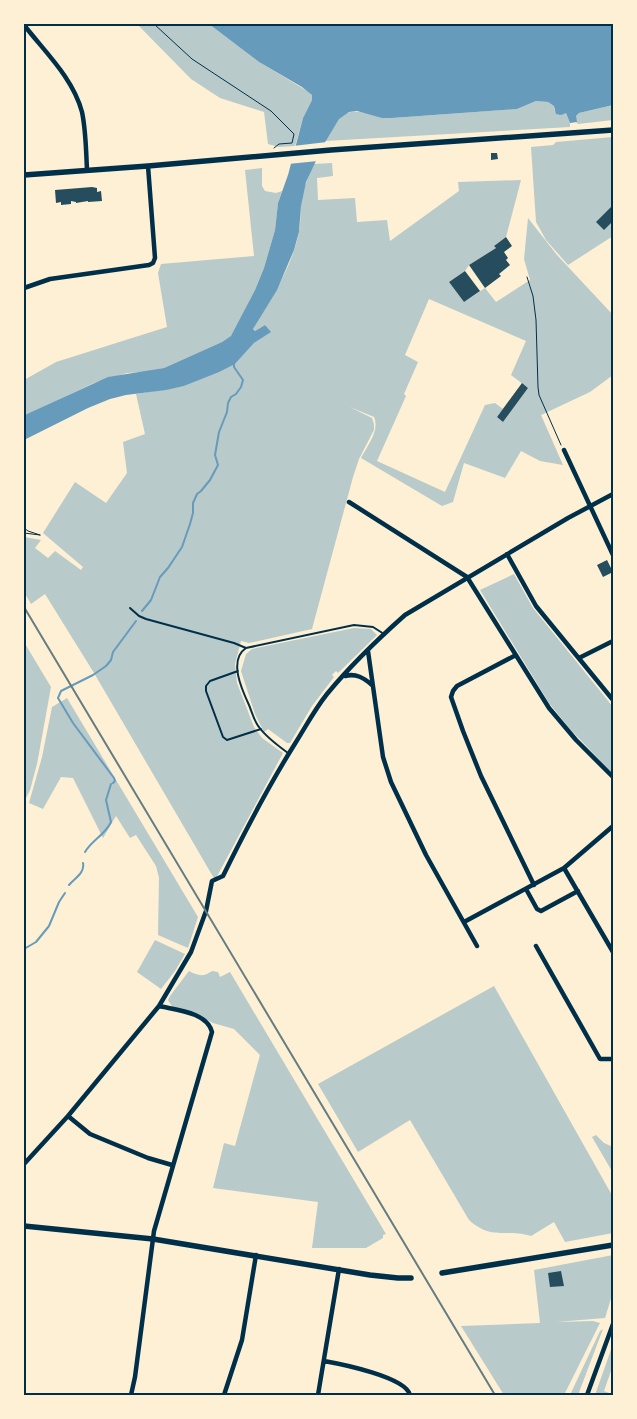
<svg xmlns="http://www.w3.org/2000/svg" width="637" height="1419" font-family="Poppins,sans-serif">
	<style>
		.green { fill: #b9caca; fill-rule: evenodd }
		.water { fill: #669bbc }
		.pier { fill: #fdf0d5 }
		.lines { fill: none; stroke-linecap: round; stroke-linejoin: round }
		.stream { stroke: #669bbc; stroke-width: 2 }
		.building { fill: #264d5e }
		.path { stroke: #003049; stroke-width: 1 }
		.service { stroke: #003049; stroke-width: 2 }
		.minor { stroke: #003049; stroke-width: 4.5 }
		.secondary { stroke: #003049; stroke-width: 5.5 }
		.rail { stroke: #657d81; stroke-width: 2 }
		.neatline { fill: none; stroke: #003049; stroke-width: 2 }
	</style>
	<rect width="100%" height="100%" fill="#fdf0d5"/>
	<path class="green" d="M137 24H209L259 62 309 92 312 95V100L303 118 295 146 279 147 268 144 264 112 220 98 191 79Z
		M536 101 548 102 554 106 555 111 566 113 570 123V127L325 141C330 133 334 124 340 117 351 105 378 117 392 118L517 109Z
		M613 105V120L578 124 575 121 576 116 579 113Z
		M613 137V236L568 265 546 240 536 222 531 147 553 145 556 142Z
		M332 163 333 176 317 178 318 200 355 198 357 222 387 220 390 241 459 191 458 182 521 180 506 237 494 246 496 248 469 265 465 271 449 282 464 302 485 288 496 302 530 280 524 259 528 218 557 255 613 315V375L590 392 541 415 563 465 540 461 521 451 505 478 464 463 453 502 442 506 361 458C367 446 380 431 374 417L350 407 372 418 374 424V430L359 459 353 477 312 629 249 643 241 641 235 664 237 683 254 727 262 738 283 753 215 880 94 673 45 594 31 604 24 592V537L41 540 35 548 48 558 55 551 81 570 83 567 43 533 75 482 106 503 127 473 123 442 145 434 136 394 184 386 235 364 254 343 270 332 265 325 255 331 253 329C271 299 292 267 299 232 301 222 300 214 301 205 302 190 308 177 314 164ZM429 299 526 341 511 375 528 388 503 422 497 417 503 409 495 403 485 405 445 492 377 461 406 396 404 394 418 362 405 355Z
		M262 168V186L265 191 276 193 282 191 278 203 275 230 264 268 255 290 232 336 222 342 164 368 144 372 127 373 94 383 24 416V380L56 362 167 327 158 273 161 264 254 256 245 170Z
		M514 574 533 608 613 707V774L570 729 549 703 480 590Z
		M354 628 371 629 377 635 338 673 336 671 332 675 334 677 312 706 290 743H287L268 729 264 732 255 714 241 671 246 654 252 649 271 645Z
		M24 642 51 687 37 764 30 790 24 802Z
		M67 698 198 917 188 948 158 935 159 878 156 866 136 835 130 838 116 816 103 838 73 778 61 777 43 809 29 803 42 757 52 707Z
		M155 940 185 954 175 971 161 989 137 972Z
		M189 971C198 976 204 977 212 971L218 972 220 977 230 972 386 1234 383 1235V1238L366 1248H312L318 1202 213 1188 224 1143 235 1146 260 1055 234 1029 213 1023 200 1016 173 1008 168 1000 170 996Z
		M494 986 613 1197V1233L565 1242 554 1222 531 1236C506 1228 492 1241 469 1220L410 1120 358 1152 318 1084Z
		M596 1135 604 1143 613 1147V1173L592 1137Z
		M613 1255V1292L605 1318 556 1322 593 1321 600 1323 564 1395H504L461 1326 540 1323 534 1270Z
		M603 1329 578 1395H570L600 1331Z
		M613 1344V1365L604 1391 609 1393 608 1395H595Z"/>
	<path class="water" d="M209 24H613V105L579 113 576 116 577 122 570 123 566 113 561 115 556 114 554 106 548 102 536 101 517 109 392 118H382L357 111 349 112 339 119 324 144 306 182 301 206 299 232 294 250 277 290 253 329 255 331 265 325 271 332 254 343 235 364 219 372 184 386 166 390 126 395 110 399 88 408 24 440V416L27 414 108 377 164 368 222 342 231 336 255 290 264 268 275 230 278 203 288 175 303 118 312 100V95L302 87 259 62Z"/>
	<path class="pier" d="M327 142 318 161 288 164 293 146Z"/>
	<g class="lines">
		<path class="stream" d="M142 611 151 600 160 577 168 568 182 547 190 524 193 513V503L197 494 201 491 210 480 218 465 215 455 219 432 227 412 228 403 231 397 236 394 241 387 243 380 234 367V362
			M113 783 115 781 114 778 73 723 58 698 61 691 93 675 106 666 111 660 113 652 136 621
			M85 852C92 840 105 835 111 822L106 800 111 784
			M69 885C75 878 85 873 83 863
			M24 949 36 942 49 926 59 902 65 893"/>
	</g>
	<path class="building" d="M491 153H497L498 159 491 160Z
		M92 187 97 188V192L101 191 102 201 88 202V201L76 203V202L71 201V204L61 205V202L56 203 55 190Z
		M613 205V221L604 230 596 222Z
		M506 237 512 246 504 252 508 258 506 260 510 265 499 274 501 276 485 288 469 265 496 248 494 246Z
		M465 271 480 291 464 302 449 282Z
		M522 383 528 388 503 422 497 417Z
		M607 560 613 572 603 577 597 565Z
		M561 1271 564 1286 550 1287 548 1273Z"/>
	<g class="lines">
		<path class="path" d="M154 24 192 59 271 111 294 134 292 143 279 144 274 148
			M527 277 533 296 536 320 538 387 539 395 561 445
			M24 528 28 531 40 535
			M24 533 40 535"/>
		<path class="service" d="M130 608 139 616 146 619 234 643 246 648 354 625 373 627 384 634
			M246 648C228 660 242 690 249 705 252 712 254 721 259 727 266 737 277 745 288 753
			M238 671 210 681 206 686V691L223 737 227 740 261 729"/>
		<path class="minor" d="M24 25C45 52 73 78 82 112 86 131 86 151 87 170
			M24 288 50 279 149 265 153 263 155 258 148 166
			M564 450 613 555
			M349 502 467 577 549 708 576 740 613 777
			M507 554 536 606 613 700
			M368 651 383 757 391 782 426 855 477 946
			M516 655 457 686 453 691 451 697 463 731 481 776 534 885
			M579 658 613 641
			M345 676C356 673 364 678 372 685
			M564 868 613 952
			M526 889 537 909 541 911 578 891
			M464 922 564 868 613 826
			M536 946 600 1059H613
			M68 1116 90 1134 148 1158 172 1165
			M24 1164 68 1116 159 1006 191 952 206 911 212 881 223 876C245 831 269 785 296 742 306 726 315 709 327 694 350 666 378 639 405 615L568 518 613 494
			M324 1361C341 1364 406 1377 410 1395
			M131 1395 135 1377 154 1231 212 1032C207 1012 176 1010 159 1006
			M224 1395 242 1340 256 1255
			M318 1395 339 1269
			M587 1395 613 1324"/>
		<path class="secondary" d="M24 175 148 166 331 150 613 130
			M24 1226 153 1239 370 1275 398 1278H411
			M442 1273 613 1245"/>
		<path class="rail" d="M24 607 495 1395"/>
	</g>
	<rect width="637" height="1419" fill="none" stroke="#fdf0d5" stroke-width="50"/>
	<rect x="25" y="25" width="587" height="1369" class="neatline"/>
</svg>
